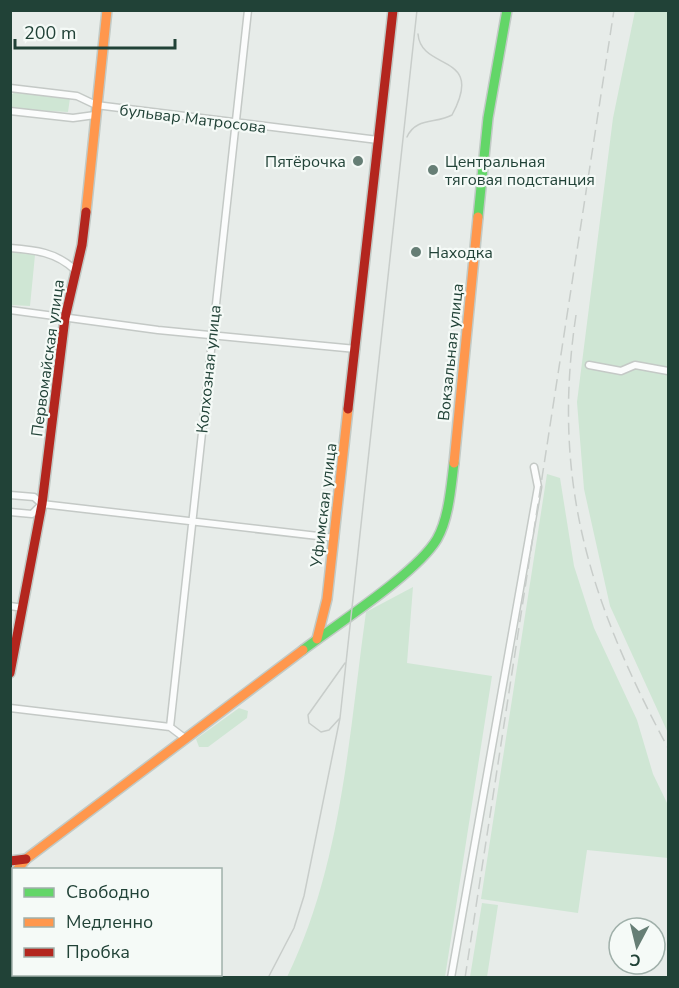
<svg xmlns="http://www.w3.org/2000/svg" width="679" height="988" font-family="'Nunito Sans',sans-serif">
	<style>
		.green { fill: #cfe6d4 }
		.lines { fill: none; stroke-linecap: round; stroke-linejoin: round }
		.street-casing { stroke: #c4c9c6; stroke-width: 9 }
		.fast-casing { stroke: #c2cac6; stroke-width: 12 }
		.slow-casing { stroke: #c2cac6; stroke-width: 12 }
		.jam-casing { stroke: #c2cac6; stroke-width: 12 }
		.street { stroke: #fbfcfc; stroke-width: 6 }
		.fast { stroke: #63d668; stroke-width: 9 }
		.slow { stroke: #ff974d; stroke-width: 9 }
		.jam { stroke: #b3261e; stroke-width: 9 }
		.tram { stroke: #c8cdca; stroke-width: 1.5 }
		.rail { stroke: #c8cdca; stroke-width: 1.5; stroke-dasharray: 12 6; stroke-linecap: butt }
		.poi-dot { fill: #667e75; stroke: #f5faf7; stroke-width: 2 }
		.labels { text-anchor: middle; stroke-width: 4.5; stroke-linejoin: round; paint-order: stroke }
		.street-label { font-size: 16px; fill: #214237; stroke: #f5faf7 }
		.poi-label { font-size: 16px; fill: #214237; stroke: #f5faf7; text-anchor: start }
	</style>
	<rect width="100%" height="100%" fill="#e7ece9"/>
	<path class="green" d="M635 11H668V733L610 606 584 489 577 402 613 118Z
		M16 91 70 98 68 112 11 109V95Z
		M10 250 34 252 35 255 30 306 11 305Z
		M547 474 560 478 574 566 594 628 637 720 653 774 668 805V858L587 850 578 913 481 899Z
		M413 587 407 663 492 676 445 977H287C342 865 349 734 366 612Z
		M239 708 248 711 247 718 208 747H199L196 739Z
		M482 903 498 905 487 977H470Z"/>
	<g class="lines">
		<g class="street-casing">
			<path id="street" d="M10 88 77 96 96 105 378 140
				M10 111 73 118 95 115
				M10 248C35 250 56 252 75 270
				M10 310 158 330 356 349
				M589 365 621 371 635 365 668 371
				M10 495 34 497 42 504 335 538
				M10 512 32 514 42 504
				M10 606 23 608
				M10 708 170 727 186 739
				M170 727 248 10
				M451 978 538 487 534 467"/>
		</g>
		<g class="fast-casing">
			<path id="fast" d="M478 217 488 118 507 10
				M303 650C337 624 417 573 437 539 449 518 451 486 454 463"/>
		</g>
		<g class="slow-casing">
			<path id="slow" d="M86 212 107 10
				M454 463 478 217
				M317 639 327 599 348 409
				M17 870 26 859 303 650"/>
		</g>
		<g class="jam-casing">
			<path id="jam" d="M348 409 393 10
				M10 673 42 504 65 318 82 245 86 212
				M10 861 26 859"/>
		</g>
		<use href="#street" class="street"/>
		<use href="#fast" class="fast"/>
		<use href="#slow" class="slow"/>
		<use href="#jam" class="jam"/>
		<path class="tram" d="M407 137C416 117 436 124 452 115 486 52 421 72 418 34
			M339 719 329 730 321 732 309 723 308 715 345 663
			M268 978 294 928 304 896 340 718 417 10"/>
		<path class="rail" d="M576 315C551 481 590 603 668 748
			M465 978 614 10"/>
	</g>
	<g class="poi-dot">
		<circle cx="358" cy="161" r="6"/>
		<circle cx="433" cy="170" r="6"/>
		<circle cx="416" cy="252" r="6"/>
	</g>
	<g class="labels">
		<g class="street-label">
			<text transform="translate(193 118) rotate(7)" y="6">бульвар Матросова</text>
			<text transform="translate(450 352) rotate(-84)" y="6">Вокзальная улица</text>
			<text transform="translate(47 358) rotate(-82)" y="6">Первомайская улица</text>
			<text transform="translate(208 369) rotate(-84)" y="6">Колхозная улица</text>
			<text transform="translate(323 505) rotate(-83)" y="6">Уфимская улица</text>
		</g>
		<g class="poi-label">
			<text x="346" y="167" text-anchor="end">Пятёрочка</text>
			<text x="445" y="167">Центральная<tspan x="445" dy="18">тяговая подстанция</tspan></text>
			<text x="428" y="258">Находка</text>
		</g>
	</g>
	<rect width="679" height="988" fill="none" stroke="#214237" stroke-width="24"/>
	<rect x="12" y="868" width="210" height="108" fill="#f5faf7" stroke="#a0b0aa" stroke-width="1.5"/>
	<rect x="24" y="888" width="30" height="9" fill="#63d668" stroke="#a0b0aa" stroke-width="1.5"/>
	<text x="66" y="898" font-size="18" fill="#214237">Свободно</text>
	<rect x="24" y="918" width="30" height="9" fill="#ff974d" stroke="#a0b0aa" stroke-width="1.5"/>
	<text x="66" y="928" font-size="18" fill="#214237">Медленно</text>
	<rect x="24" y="948" width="30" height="9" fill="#b3261e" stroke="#a0b0aa" stroke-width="1.5"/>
	<text x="66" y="958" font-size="18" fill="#214237">Пробка</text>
	<g transform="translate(637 946) rotate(187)"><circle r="28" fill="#f5faf7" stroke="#a0b0aa" stroke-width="1.5"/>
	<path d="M0-4.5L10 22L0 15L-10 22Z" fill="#667e75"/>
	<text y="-9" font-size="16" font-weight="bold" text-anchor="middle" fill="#214237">С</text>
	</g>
	<path d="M15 39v9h160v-9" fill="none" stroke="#214237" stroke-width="3"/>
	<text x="24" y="39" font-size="18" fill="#214237" stroke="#f5faf7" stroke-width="4.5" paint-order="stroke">200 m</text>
</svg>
